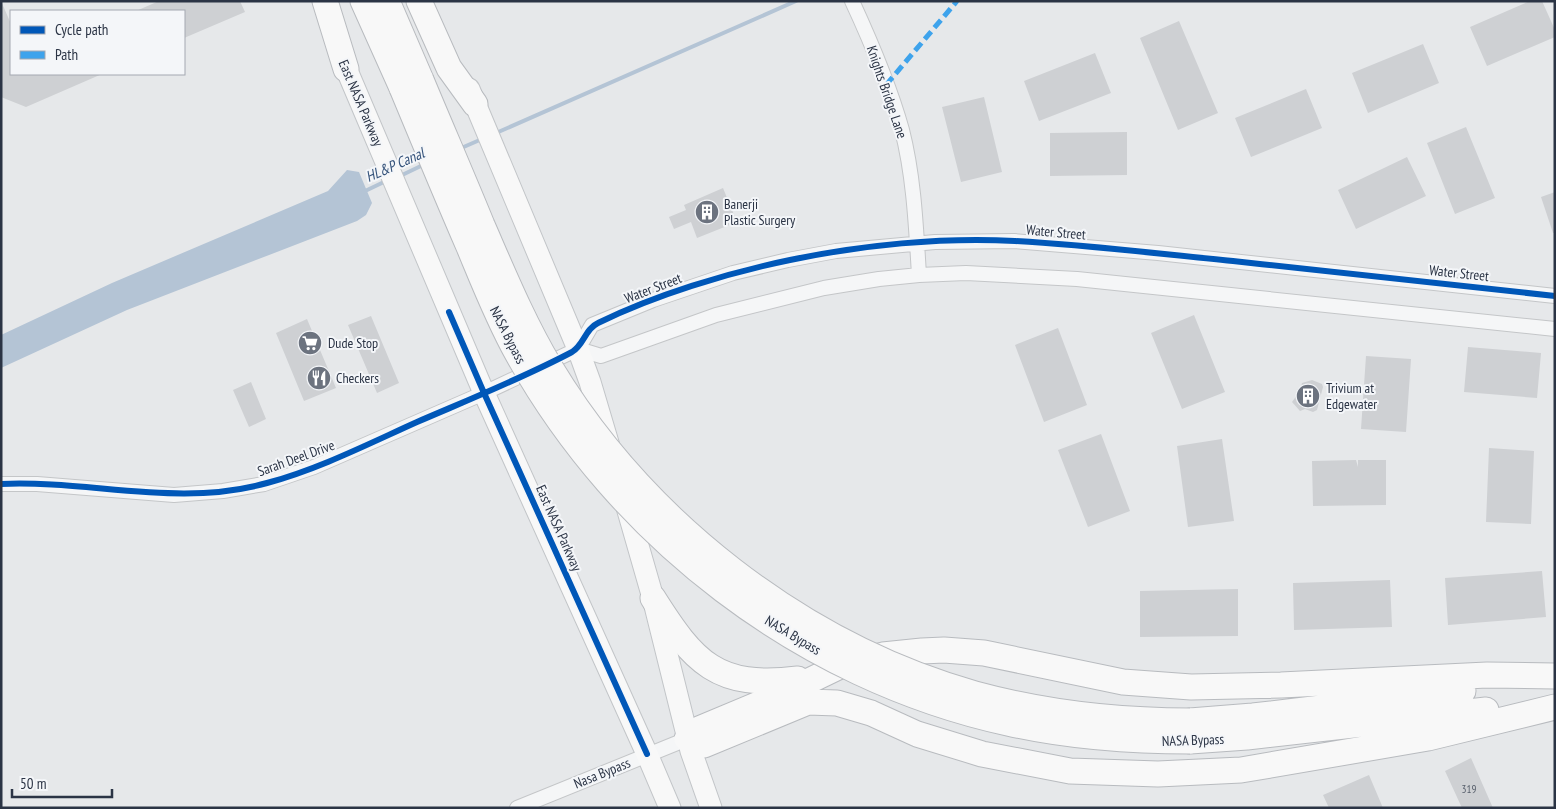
<svg xmlns="http://www.w3.org/2000/svg" width="1556" height="809" font-family="'PT Sans Narrow',sans-serif">
	<style>
		.water { fill: #b4c4d5 }
		.lines { fill: none; stroke-linecap: round; stroke-linejoin: round }
		.stream { stroke: #b4c4d5; stroke-width: 4 }
		.building { fill: #ced0d3 }
		.street-casing { stroke: #c4c6c8; stroke-width: 16 }
		.primary-casing { stroke: #c2c5c8; stroke-width: 23 }
		.highway-casing { stroke: #b8bbbf; stroke-width: 27 }
		.street { stroke: #f5f6f7; stroke-width: 14 }
		.primary { stroke: #f8f8f8; stroke-width: 21 }
		.highway { stroke: #f8f8f8; stroke-width: 25 }
		.highway-bridge-casing { stroke: #b8bbbf; stroke-width: 27; stroke-linecap: butt }
		.highway-bridge { stroke: #f8f8f8; stroke-width: 25 }
		.quiet { stroke: #3ea3ec; stroke-width: 5; stroke-dasharray: 10 5; stroke-linecap: butt }
		.cycleway-casing { stroke: #f4f6f9; stroke-width: 9 }
		.cycleway { stroke: #0057b8; stroke-width: 6 }
		.labels { text-anchor: middle; stroke-width: 4; stroke-linejoin: round; paint-order: stroke }
		.number-label { font-size: 11px; fill: #545c69 }
		.street-label { font-size: 14px; fill: #2b3445; stroke: #f4f6f9 }
		.poi-label { font-size: 14px; fill: #2b3445; stroke: #f4f6f9; text-anchor: start }
		.water-label { font-size: 15px; font-style: italic; fill: #34527a; stroke: #f4f6f9 }
	</style>
	<rect width="100%" height="100%" fill="#e6e8ea"/>
	<path class="water" d="M347 170 359 172 372 203 366 215 357 221 127 310 1 368V335L112 283 328 191Z"/>
	<g class="lines">
		<path class="stream" d="M496 133 796 1
			M459 149 482 139
			M400 176 425 164
			M363 192 386 181"/>
	</g>
	<path class="building" d="M1 1 11 24V74H102L26 107 1 97Z
		M159 1H240L245 12 184 38V11H136Z
		M1530 1H1542L1555 30V37L1487 66 1470 27Z
		M1179 21 1218 113 1178 130 1140 38Z
		M1423 44 1439 83 1368 113 1352 73Z
		M1095 53 1111 93 1039 121 1024 81Z
		M1306 89 1322 128 1251 157 1235 118Z
		M984 97 1002 172 961 182 942 107Z
		M1466 127 1495 198 1455 214 1427 143Z
		M1127 132V175L1050 176V133Z
		M1407 157 1426 196 1356 229 1338 190Z
		M723 188 737 222 697 238 691 222 674 229 669 217 686 210 684 205Z
		M1555 192V233H1553L1541 197Z
		M1194 315 1225 392 1182 409 1151 333Z
		M371 316 399 383 377 393 348 325Z
		M307 319 336 388 304 401 276 333Z
		M1058 328 1087 405 1044 422 1015 345Z
		M1468 347 1541 353 1537 398 1464 392Z
		M1366 356 1411 359 1406 432 1361 429Z
		M1312 380 1322 384 1323 387 1317 410 1313 412 1305 409 1300 411 1292 402 1300 391 1302 383Z
		M251 382 266 419 249 427 233 390Z
		M1101 434 1130 511 1088 527 1058 450Z
		M1222 439 1234 521 1188 527 1177 446Z
		M1489 448 1534 451 1531 524 1486 522Z
		M1356 460 1358 467V460H1386V505L1313 506 1312 461Z
		M1542 571 1546 617 1448 625 1445 578Z
		M1390 580 1392 627 1294 630 1293 583Z
		M1238 589V636L1140 637V591Z
		M1471 758 1493 808H1462L1445 771Z
		M1369 775 1383 808H1329L1323 795Z"/>
	<g class="lines">
		<g class="street-casing">
			<path id="street" d="M852 1C871 42 890 87 902 130 914 177 916 227 919 275
				M578 349 592 325 653 300 733 273 788 260 836 251 935 242 1014 241 1158 253 1555 296
				M578 349 601 356 716 315 824 288 879 279 919 275 966 273 1077 279 1555 329
				M1 484H37L174 495 223 491 264 484 314 467 484 393 578 349
				M517 808 687 739"/>
		</g>
		<g class="primary-casing">
			<path id="primary" d="M340 54 484 393 647 754 670 808
				M469 89 578 349 590 382 609 446
				M624 497 653 598 691 751 711 808"/>
		</g>
		<g class="highway-casing">
			<path id="highway" d="M325 1 346 69
				M363 1 402 88
				M387 1 421 80
				M419 1 449 68 475 104
				M653 598C694 663 717 689 798 679
				M1555 676 1487 675 1281 685 1191 687 1123 682 984 653 944 650 922 651 883 655 840 666 778 696 699 729 687 739 704 745 808 702 837 703 871 713 917 734 982 754 1070 771 1158 774 1241 770 1428 738 1555 707
				M1190 721 1253 716 1463 691
				M1190 741 1247 737 1486 710"/>
		</g>
		<use href="#street" class="street"/>
		<use href="#primary" class="primary"/>
		<use href="#highway" class="highway"/>
		<g class="highway-bridge-casing">
			<path id="highway-bridge" d="M421 80C441 128 462 176 482 225 503 273 523 322 550 367 643 521 801 645 975 694 1045 713 1117 721 1190 721
				M402 88C424 141 446 194 469 247 484 283 498 319 517 353 619 537 802 678 1008 723 1069 737 1129 741 1190 741"/>
		</g>
		<use href="#highway-bridge" class="highway-bridge"/>
		<path class="quiet" d="M886 85 957 1"/>
		<g class="cycleway-casing">
			<path id="cycleway" d="M449 312 484 393 647 754
				M1 484C91 480 178 508 267 483 319 469 368 444 417 422 468 400 523 378 572 352 584 345 585 329 598 323 655 295 727 273 790 260 861 245 942 237 1015 241 1088 245 1160 254 1233 261 1340 273 1447 284 1555 296"/>
		</g>
		<use href="#cycleway" class="cycleway"/>
	</g>
	<defs>
		<g id="building-disc" transform="scale(1.25)"><circle r="9.5" fill="#6c737f" stroke="#f4f6f9"/><path d="M-4-6H4V6H1V3H-1V6H-4ZM-2.5-4.3h1.7v1.8h-1.7ZM.8-4.3h1.7v1.8H.8ZM-2.5-1h1.7V.8h-1.7ZM.8-1h1.7V.8H.8Z" fill="#fff"/></g>
		<g id="supermarket-disc" transform="scale(1.25)"><circle r="9.5" fill="#6c737f" stroke="#f4f6f9"/><path d="M-6-5.5h2.5l.6 2H6L4.5 2H-2.5L-4.4-4H-6ZM-1.5 3.2a1.3 1.3 0 1 0 .1 0ZM3 3.2a1.3 1.3 0 1 0 .1 0Z" fill="#fff"/></g>
		<g id="restaurant-disc" transform="scale(1.25)"><circle r="9.5" fill="#6c737f" stroke="#f4f6f9"/><path d="M-5-6h1v4h1v-4h1v4h1v-4h1v5L-1.5 .5V6h-2V.5L-5-1ZM5-6V6H3V1.5H1.5Q1.5-4 5-6Z" fill="#fff"/></g>
	</defs>
	<g fill-rule="evenodd">
		<use href="#building-disc" x="707" y="212"/>
		<use href="#supermarket-disc" x="310" y="343"/>
		<use href="#restaurant-disc" x="319" y="378"/>
		<use href="#building-disc" x="1308" y="396"/>
	</g>
	<g class="labels">
		<g class="number-label">
			<text x="1469" y="793">319</text>
		</g>
		<g class="street-label">
			<text transform="translate(887 92) rotate(71)" y="5">Knights Bridge Lane</text>
			<text transform="translate(361 103) rotate(67)" y="5">East NASA Parkway</text>
			<text transform="translate(1056 232) rotate(5)" y="5">Water Street</text>
			<text transform="translate(1459 273) rotate(6)" y="5">Water Street</text>
			<text transform="translate(653 288) rotate(-21)" y="5">Water Street</text>
			<text transform="translate(508 335) rotate(63)" y="5">NASA Bypass</text>
			<text transform="translate(296 458) rotate(-20)" y="5">Sarah Deel Drive</text>
			<text transform="translate(559 528) rotate(66)" y="5">East NASA Parkway</text>
			<text transform="translate(793 635) rotate(31)" y="5">NASA Bypass</text>
			<text transform="translate(1193 740) rotate(-2)" y="5">NASA Bypass</text>
			<text transform="translate(602 773) rotate(-22)" y="5">Nasa Bypass</text>
		</g>
		<g class="poi-label">
			<text x="724" y="209">Banerji<tspan x="724" dy="16">Plastic Surgery</tspan></text>
			<text x="328" y="348">Dude Stop</text>
			<text x="336" y="383">Checkers</text>
			<text x="1326" y="393">Trivium at<tspan x="1326" dy="16">Edgewater</tspan></text>
		</g>
		<g class="water-label">
			<text transform="translate(395 165) rotate(-24)" y="5">HL&amp;P Canal</text>
		</g>
	</g>
	<rect width="1556" height="809" fill="none" stroke="#2b3445" stroke-width="5"/>
	<rect x="10" y="10" width="175" height="65" fill="#f4f6f9" stroke="#a4a8b1"/>
	<rect x="20" y="26" width="25" height="8" fill="#0057b8" stroke="#a4a8b1"/>
	<text x="55" y="35" font-size="15" fill="#2b3445">Cycle path</text>
	<rect x="20" y="51" width="25" height="8" fill="#3ea3ec" stroke="#a4a8b1"/>
	<text x="55" y="60" font-size="15" fill="#2b3445">Path</text>
	<path d="M12 789v8h100v-8" fill="none" stroke="#2b3445" stroke-width="2.5"/>
	<text x="20" y="789" font-size="15" fill="#2b3445" stroke="#f4f6f9" stroke-width="4" paint-order="stroke">50 m</text>
</svg>
